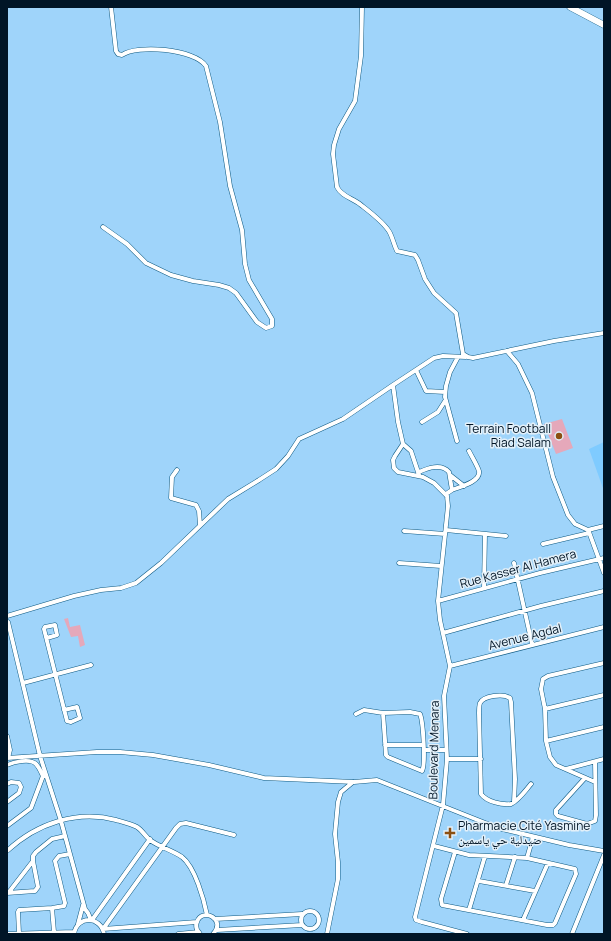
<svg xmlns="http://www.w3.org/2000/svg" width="611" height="941" font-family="Manrope,'Noto Naskh Arabic',sans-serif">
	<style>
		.built { fill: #7fcbff }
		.green { fill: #e5a8ba }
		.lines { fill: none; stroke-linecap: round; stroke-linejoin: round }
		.minor-casing { stroke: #0e5a83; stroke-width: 5 }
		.trunk-casing { stroke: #0e5a83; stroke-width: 7 }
		.minor { stroke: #fff; stroke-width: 4 }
		.trunk { stroke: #fff; stroke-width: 6 }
		.poi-dot { fill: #8c4f11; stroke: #e3f0f9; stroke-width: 1.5 }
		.labels { text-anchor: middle; stroke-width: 3; stroke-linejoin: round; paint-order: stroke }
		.poi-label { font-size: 12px; fill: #001526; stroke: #e3f0f9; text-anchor: end }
		.street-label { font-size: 12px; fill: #001526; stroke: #e3f0f9 }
	</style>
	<rect width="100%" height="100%" fill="#9fd4fa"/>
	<path class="built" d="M604 442V491L589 449Z"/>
	<path class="green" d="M562 419 573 448 556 454 544 424Z
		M68 618 70 627 80 625 85 645 80 647 78 636 71 637 64 619Z"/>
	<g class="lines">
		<g class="minor-casing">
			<path id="minor" d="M362 7 361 56 355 101 339 129 334 145 333 154 337 187C342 197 353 198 361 205 370 212 385 223 390 233 393 239 394 245 397 251L415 255 418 260 425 279 434 293 456 313 463 354 468 357 473 358 554 341 604 333
				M103 227 127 244 146 263 171 275 193 281 219 285 229 288 236 293 257 322 266 328 272 326V319L249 280 245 264 242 230 230 186 220 122 206 66C195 49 137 44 122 55L118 54 116 51 111 7
				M507 351 518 364 532 393 553 477 568 515 575 524 588 530 604 526
				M416 370 426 391 445 392
				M393 385 434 358 443 356 466 357
				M422 422 438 412 445 401
				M457 441 445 397 446 386 450 372 458 357
				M403 444 411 451 419 475
				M177 470 172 477 171 498 196 505 199 511 200 525
				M419 472C428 468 441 463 449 472L452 490 446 494
				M450 475 464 486
				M452 490C459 487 481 482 479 471 477 465 472 457 469 451
				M446 530 506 536
				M404 531 445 534
				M589 532 604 573
				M543 544 589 533
				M399 563 441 566
				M514 563 532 644
				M484 588 485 534
				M438 601 540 573 604 558
				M7 616 74 596 101 590 121 588 136 583 161 563 228 499 259 480 276 469 288 456 299 439 343 419 393 385 398 422 403 444 395 456 393 460 394 468 398 472 423 477 434 483 447 496 448 506 438 601 440 620 450 666 444 696 447 759 443 805 415 917 416 920 422 922 467 934
				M8 622 40 756 61 821 85 909 88 913 91 920
				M443 633 541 606 604 591
				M47 638 57 635 55 625 45 627 44 629 67 721 71 722 80 718 77 707 64 710
				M450 666 604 627
				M23 683 91 665
				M545 709 604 695
				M356 714 364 710 383 713 410 712 420 714C423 721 426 764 422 771L388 757 386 755 383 713
				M7 736 10 750 8 758
				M546 741 604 727
				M385 745H423
				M424 750H446
				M7 758 97 752H120L153 755 209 765 264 778 354 782 377 780 498 828 569 845 604 851
				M447 759H481
				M7 765C14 762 30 758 36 764 39 767 41 772 43 776L31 808 7 826
				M566 769 604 759
				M585 778 556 810V814L558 816 587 824 595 821 596 815 595 762
				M595 782 556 765 550 757 546 741 545 709 541 689 543 679 548 676 604 663
				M7 784 11 782 19 783 21 787 19 793 7 802
				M514 802 515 779 511 702 510 698C503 693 483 696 480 703 479 706 479 710 479 713L481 794C487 802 502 805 511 804 519 800 525 791 531 784
				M434 846 469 855 527 858 575 869 576 874 555 923 553 925H547L442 905 441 899 455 852
				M7 851C37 823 77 810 116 820 123 822 131 824 137 827 142 830 145 836 150 840 159 847 172 850 182 857 195 867 204 900 207 915
				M527 858 533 837
				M479 881 535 891
				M506 885 515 857
				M9 892 33 861V856L36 852 52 839 65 836
				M7 893 35 891 38 887 33 861
				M52 908 54 932
				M469 910 485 856
				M301 920a9 9 0 1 1 18 0a9 9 0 1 1-18 0Z
				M215 919 302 914
				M92 920 150 839
				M523 920 548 863
				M78 924 83 905
				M103 929 176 828 180 824 186 823 234 835
				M103 929 197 922
				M217 930 302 925
				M19 933 18 912 19 910 52 908 64 906 65 903 55 861 59 856 70 854
				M7 934 74 932
				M74 934C77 915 101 916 104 934
				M178 934 199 932
				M200 934C197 931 195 927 197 922 202 907 227 919 213 934
				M327 934 338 879V862L335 834 338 802 341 792 353 782
				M572 934 604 855"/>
		</g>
		<g class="trunk-casing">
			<path id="trunk" d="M570 7 604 25"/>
		</g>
		<use href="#minor" class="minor"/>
		<use href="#trunk" class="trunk"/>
	</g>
	<g class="poi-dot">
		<circle cx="559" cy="436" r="4"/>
		<path d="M448 827h4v4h4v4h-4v4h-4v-4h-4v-4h4z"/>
	</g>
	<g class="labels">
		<g class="poi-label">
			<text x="551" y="433">Terrain Football<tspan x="551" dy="14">Riad Salam</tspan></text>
			<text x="458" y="830" text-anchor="start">Pharmacie Cité Yasmine<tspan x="458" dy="14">صيدلية حي ياسمين</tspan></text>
		</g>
		<g class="street-label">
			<text transform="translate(518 569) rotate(-15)" y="4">Rue Kasser Al Hamera</text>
			<text transform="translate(525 637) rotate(-14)" y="4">Avenue Agdal</text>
			<text transform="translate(434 750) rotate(-89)" y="4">Boulevard Menara</text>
		</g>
	</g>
	<rect width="611" height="941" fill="none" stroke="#001526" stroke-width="16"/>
</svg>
